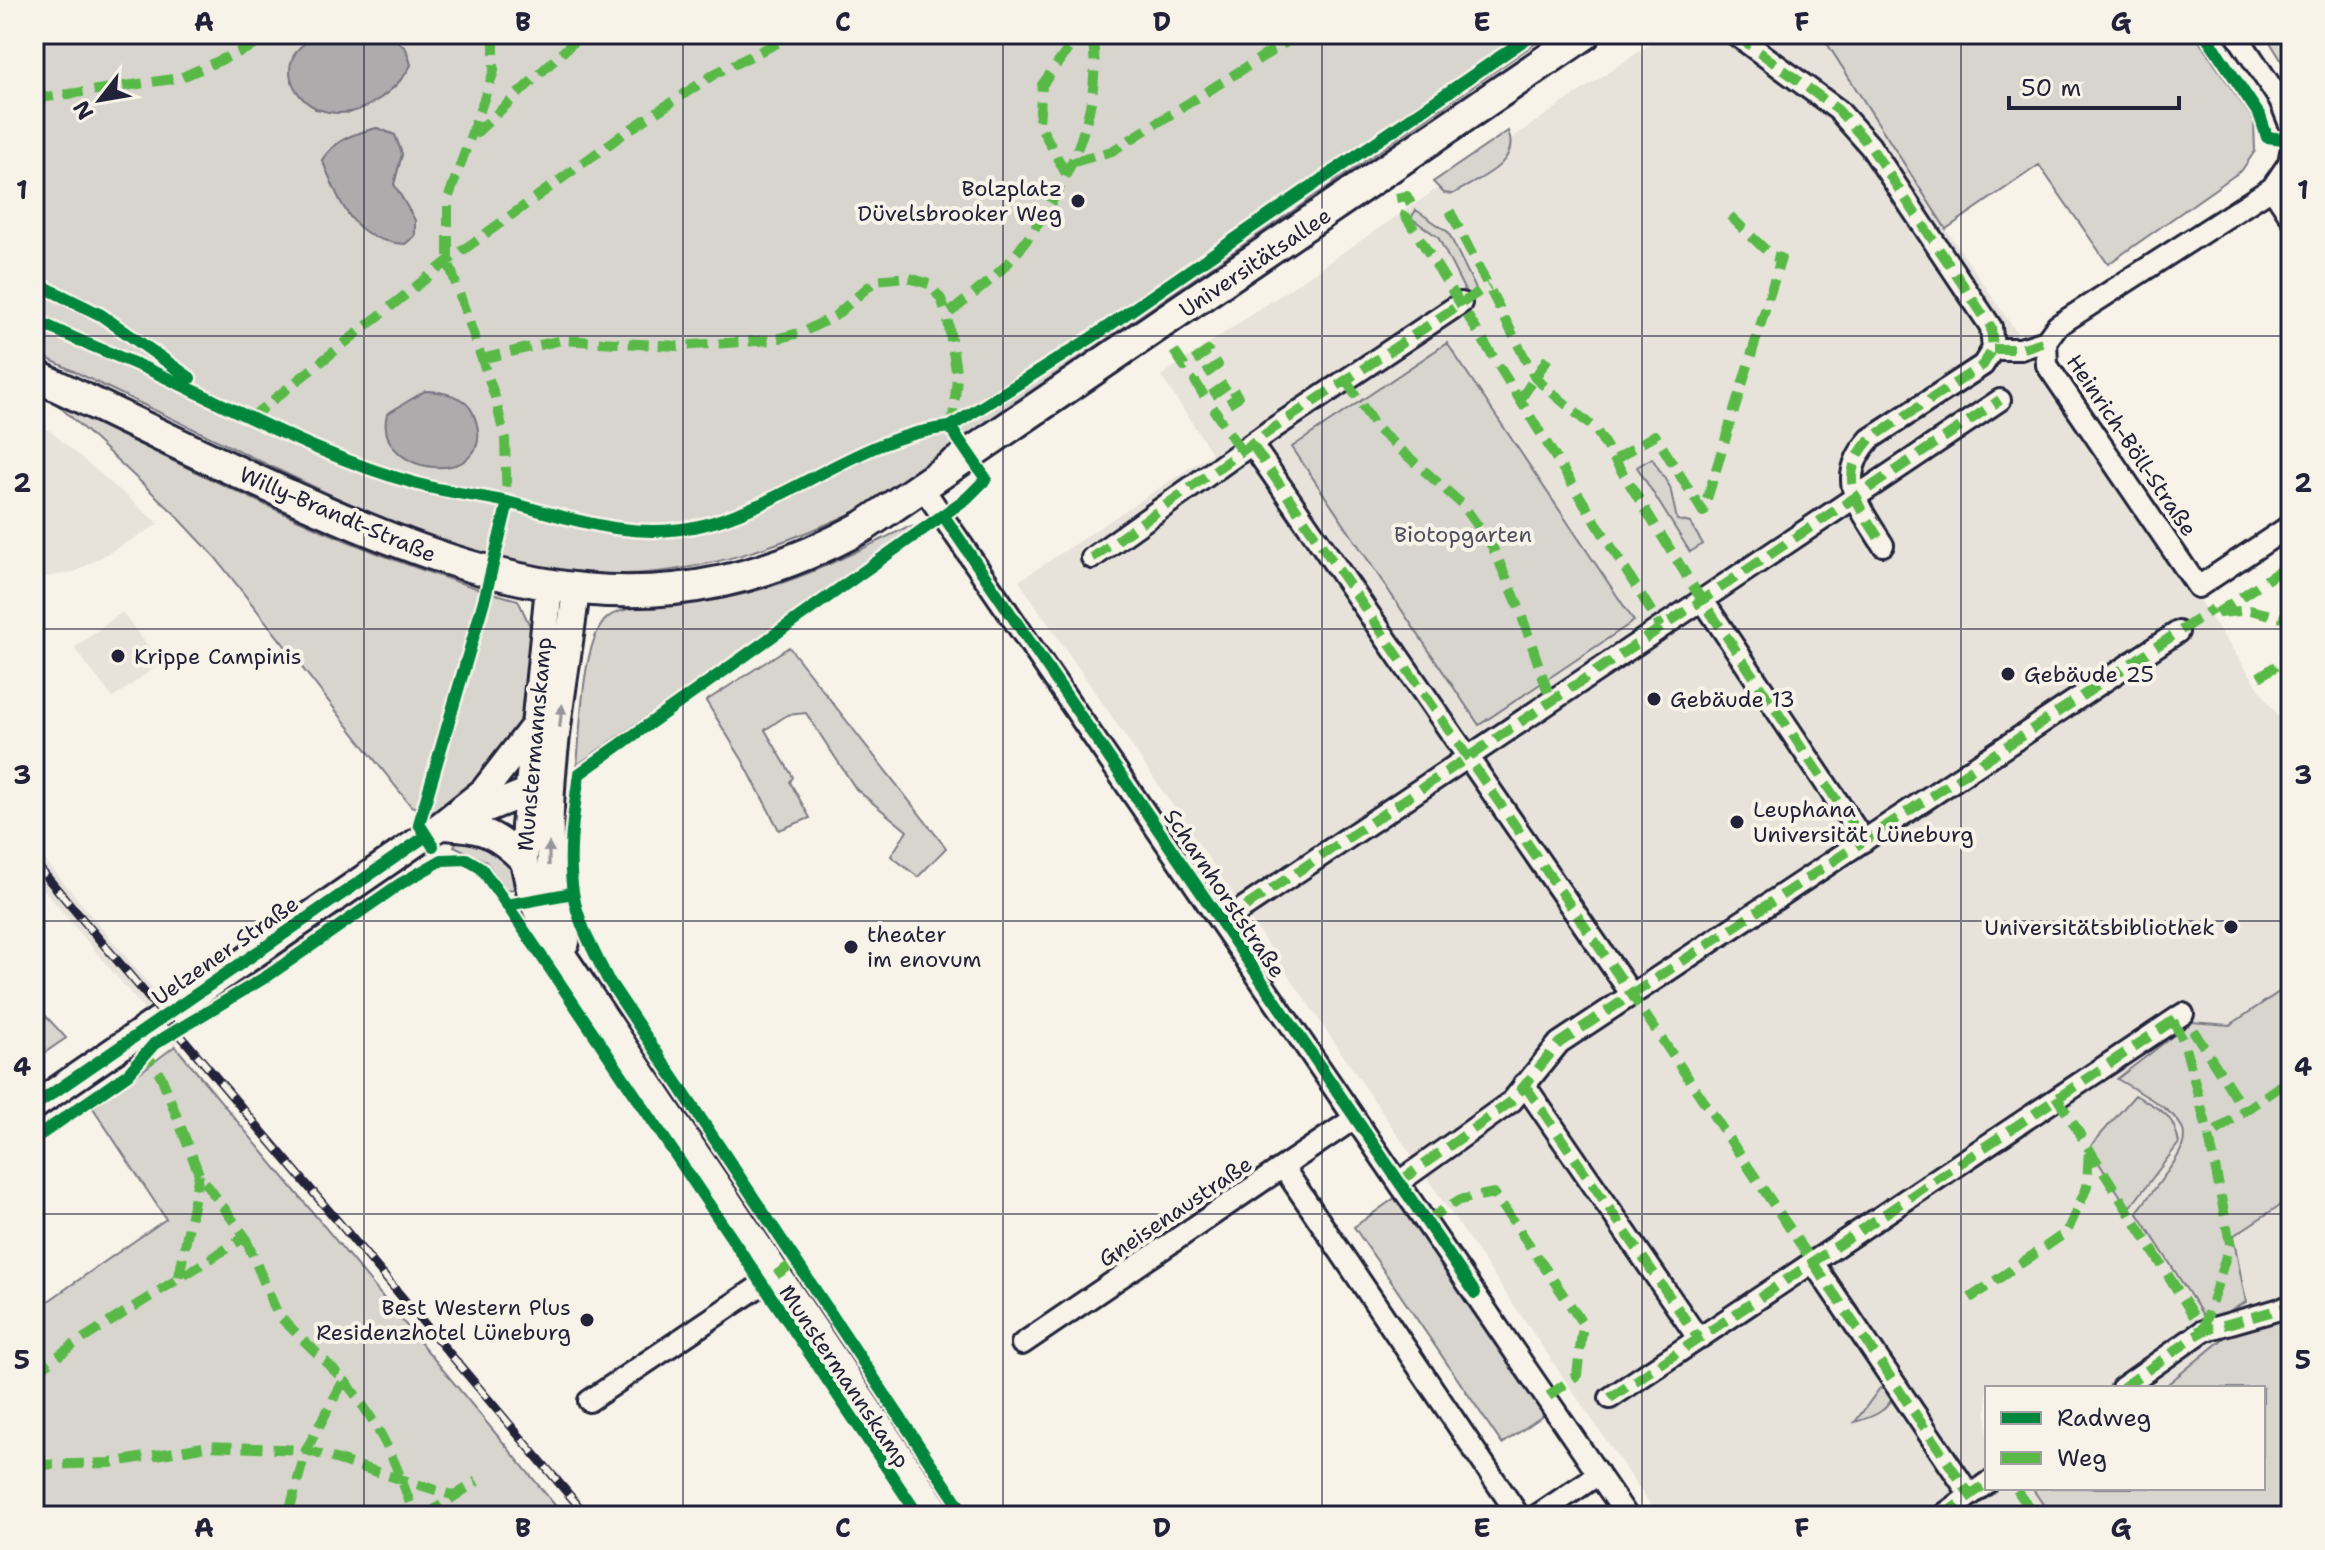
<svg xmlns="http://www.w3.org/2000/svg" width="2325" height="1550" font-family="'Shantell Sans',sans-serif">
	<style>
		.built { fill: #e7e3db; fill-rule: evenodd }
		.green { fill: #d8d5cf; stroke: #7d7c85; stroke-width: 2; fill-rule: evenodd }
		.water { fill: #aeabad; stroke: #76747f; stroke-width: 2 }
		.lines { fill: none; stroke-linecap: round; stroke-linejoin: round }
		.minor-casing { stroke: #22223b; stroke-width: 26 }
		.tertiary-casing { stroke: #22223b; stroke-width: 32 }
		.secondary-casing { stroke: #22223b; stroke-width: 36 }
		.minor { stroke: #f7f3e8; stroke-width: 20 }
		.tertiary { stroke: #f7f3e8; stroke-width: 26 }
		.secondary { stroke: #f7f3e8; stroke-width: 30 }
		.rail-casing { stroke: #22223b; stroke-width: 9 }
		.rail { stroke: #f7f3e8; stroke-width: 6; stroke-dasharray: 18; stroke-linecap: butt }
		.quiet { stroke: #58b947; stroke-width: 10; stroke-dasharray: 20 10; stroke-linecap: butt }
		.cycleway-casing { stroke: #f7f3e8; stroke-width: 17 }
		.cycleway { stroke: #00873e; stroke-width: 12 }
		.oneway { fill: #97959a }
		.grid { fill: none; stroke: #22223b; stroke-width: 2; stroke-opacity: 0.55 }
		.poi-dot { fill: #22223b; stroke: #f7f3e8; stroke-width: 3 }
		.labels { text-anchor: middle; stroke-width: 8; stroke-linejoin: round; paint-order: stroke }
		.poi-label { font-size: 22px; fill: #22223b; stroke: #f7f3e8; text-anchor: start }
		.street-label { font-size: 22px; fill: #22223b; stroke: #f7f3e8 }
		.park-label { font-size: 22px; fill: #504f60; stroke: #f7f3e8 }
		.neatline { fill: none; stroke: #22223b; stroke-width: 3 }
		.grid-label { font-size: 26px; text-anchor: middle; font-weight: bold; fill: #22223b }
	</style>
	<rect width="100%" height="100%" fill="#f7f3e8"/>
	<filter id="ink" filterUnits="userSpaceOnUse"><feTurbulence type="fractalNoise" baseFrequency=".0125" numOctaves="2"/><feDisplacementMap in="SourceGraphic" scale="16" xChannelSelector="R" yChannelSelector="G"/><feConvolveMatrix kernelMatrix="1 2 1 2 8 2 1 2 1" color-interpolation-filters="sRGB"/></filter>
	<g filter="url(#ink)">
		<path class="built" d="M1665 34H1821L1946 229 2291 735V1516H1658L1019 581 1212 453 1161 376ZM1987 1388H2263V1488H1987Z
			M34 424 50 431 159 524 75 572 34 579Z
			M122 612 161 663 113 698 74 648Z
			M34 847 189 1032 174 1045 34 878Z"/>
		<path class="green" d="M34 34H327L314 37 315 109 350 113 411 65 406 49 390 34H1549L857 511C784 544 707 572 625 574 494 577 379 518 264 463 187 426 111 389 34 352ZM377 128 395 135 402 154 394 184 322 160C336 139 353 134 377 128Z
			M1821 34H2194L2254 121 2255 151 2242 170 2108 264 2039 165 1946 229Z
			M2265 34H2291V76Z
			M1508 131C1522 164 1477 179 1453 194L1444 193 1433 182Z
			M1416 210 1448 232 1476 289 1467 295 1438 237 1411 218Z
			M1447 343 1634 621 1479 725 1292 447Z
			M58 405C208 477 356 557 518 600L535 637 523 732 477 783 436 816 411 806 215 557 174 513Z
			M1652 458 1670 487 1677 520 1690 523 1703 544 1690 552 1637 467Z
			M920 526 577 765C581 729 581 642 607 618 627 601 693 604 720 599 791 586 844 558 907 527Z
			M789 647 946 848 918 877 891 856 907 831 856 789 806 713 787 715 765 730 793 777 790 782 810 818 779 830 743 761 706 701Z
			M473 832 512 866 514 889 505 890 486 861 454 846 462 833Z
			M302 939 312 941 228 995 231 988Z
			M2291 984V1198L2233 1236 2246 1302 2208 1323 2137 1212C2197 1133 2209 1131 2117 1079L2191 1022 2230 1025Z
			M34 1003 66 1038 34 1060Z
			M175 1046 564 1516H34V1311L166 1219 93 1108Z
			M2135 1095C2160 1110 2173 1112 2179 1143L2129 1209 2089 1148Z
			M1399 1195 1547 1413 1502 1444 1354 1227Z
			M2291 1312V1516H2051L2032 1488H2263V1388H2163L2229 1334Z
			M1890 1387 1894 1395C1887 1412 1872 1417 1855 1422L1880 1388Z"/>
		<path class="water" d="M327 34H390L406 49 411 65C403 80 390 92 376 101 307 146 250 52 327 34Z
			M377 128 395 135 402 154 394 184 415 220V236L405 244C351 241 341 203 322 160 336 139 353 134 377 128Z
			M425 391C442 391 466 396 473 413 506 490 371 480 387 414Z"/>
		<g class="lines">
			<g class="minor-casing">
				<path id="minor" d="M1735 34 1838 110 1870 146 1991 327 1993 349 1983 365 1870 439C1834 479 1859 506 1883 545
					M2236 34 2280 100 2291 127
					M2291 152 2289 163 2272 188 2057 326 2046 341 2047 365 2198 587 2291 525
					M2272 188 2291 217
					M1993 349H2020L2046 341
					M1253 446 1632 995
					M923 488 1627 1516
					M1092 558 1274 428 1461 303
					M1702 599 1864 841
					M1221 923 2000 400
					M1524 1084 1698 1338
					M1283 1167 1519 1516
					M1399 1182 1512 1101 1559 1043 2178 632
					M1812 1261 1970 1495
					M1022 1344 1355 1118
					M2122 1388 2203 1331 2291 1306
					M1610 1398 2183 1014
					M589 1401 776 1275
					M1536 1516 1599 1474
					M1942 1516 1987 1483"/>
			</g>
			<g class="tertiary-casing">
				<path id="tertiary" d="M549 587 525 826 524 861 532 899 546 931 940 1516
					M458 820 527 792
					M440 826C479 827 495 832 524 861
					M566 942C530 835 563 701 576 590
					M34 1106 440 826 484 791 532 729"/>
			</g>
			<g class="secondary-casing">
				<path id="secondary" d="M34 375C125 418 216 463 308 504 504 591 664 637 864 526L1585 34"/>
			</g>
			<use href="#minor" class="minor"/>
			<use href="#tertiary" class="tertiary"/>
			<use href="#secondary" class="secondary"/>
			<g class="rail-casing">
				<path id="rail" d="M34 862 587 1516"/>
			</g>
			<use href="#rail" class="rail"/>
			<path class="quiet" d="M494 34V71L448 199V261L495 397 505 439 507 509
				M1112 34 1118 39 1126 38
				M1735 34 1838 110 1870 146 1991 327 1993 349 1983 365 1870 439C1834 479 1859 506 1883 545
				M34 99 180 78 280 34
				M474 135 582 34
				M1074 162 1112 151 1299 34
				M1066 174 1039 123 1042 85 1079 34
				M1396 198 1407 196 1411 204 1405 215 1661 627
				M1450 211 1535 378 1596 430 1696 591 1864 841
				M1993 349H2020L2046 341
				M1174 351 1185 367 1208 351 1218 365 1195 381 1206 399 1229 383 1238 397 1215 412 1243 454
				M481 359 561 340 678 346 772 340 803 332 835 316 876 280 906 277 929 284 941 299 947 315
				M1346 380 1376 428 1463 505 1492 546 1517 602 1551 701
				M1520 400 1550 355
				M249 419 448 261 626 132 716 73 796 34
				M952 430 957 377 947 315C972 295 1000 275 1020 249 1065 189 1105 111 1092 34
				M1253 446 1632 995 1970 1495
				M1616 459 1655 435 1703 512 1781 258 1772 256 1730 216
				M1092 558 1274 428 1489 285
				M2220 613 2250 610 2291 620
				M2216 614 2291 563
				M2259 677 2291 656
				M1221 923 2000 400
				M2173 1021 2184 1042 2209 1136
				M2193 1030 2244 1110
				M1524 1084 1698 1338
				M2056 1096 2203 1331
				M1399 1182 1512 1101 1559 1043 2213 609
				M1426 1221 1459 1200 1494 1193 1583 1324 1577 1375 1546 1398
				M245 1237 278 1315 344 1380 306 1450 288 1516
				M776 1275 796 1261
				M179 1277 199 1174
				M1970 1298 2067 1232 2087 1187 2089 1148
				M2203 1331 2230 1243 2209 1136 2291 1078
				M34 1374 73 1345 245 1237 199 1174 161 1076 145 1052
				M344 1380C378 1422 398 1464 414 1516
				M2122 1388 2203 1331 2291 1306
				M1610 1398 2183 1014
				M864 1434 896 1412
				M34 1465 110 1463 208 1446 306 1450 455 1496
				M2017 1490 2035 1516
				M425 1516 477 1481
				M1942 1516 1987 1483"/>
			<g class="cycleway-casing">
				<path id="cycleway" d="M2205 34 2260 116 2267 137 2291 140
					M34 282 101 315 190 378
					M34 319C77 342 124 357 167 378 250 417 329 460 418 484 447 493 478 495 507 502 574 519 633 542 703 525 788 504 862 435 950 427L1091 338 1533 34
					M950 427 986 479 967 498 579 774C574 812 567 853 573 892 577 921 594 952 607 978L966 1516
					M943 515 1475 1293
					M433 846 419 824 485 597 508 502
					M507 905 919 1516
					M34 1106 426 836
					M34 1139 128 1074 154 1044 269 975 400 884 442 860 466 859 481 868 507 905 573 893"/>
			</g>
			<use href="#cycleway" class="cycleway"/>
		</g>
		<defs><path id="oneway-solid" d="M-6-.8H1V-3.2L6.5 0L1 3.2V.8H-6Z" transform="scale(2)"/></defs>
		<g class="oneway">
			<use href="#oneway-solid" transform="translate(561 716) rotate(-83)"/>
			<use href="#oneway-solid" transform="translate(549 854) rotate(-90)"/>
		</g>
	</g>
	<path class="grid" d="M364 34V1516M683 34V1516M1003 34V1516M1322 34V1516M1642 34V1516M1961 34V1516M34 336H2291M34 629H2291M34 921H2291M34 1214H2291"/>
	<g class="poi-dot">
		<circle cx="1078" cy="201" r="8"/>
		<circle cx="118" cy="656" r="8"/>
		<circle cx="2008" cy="674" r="8"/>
		<circle cx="1654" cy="699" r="8"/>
		<circle cx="1737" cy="822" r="8"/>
		<circle cx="2231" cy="927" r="8"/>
		<circle cx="851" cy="947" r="8"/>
		<circle cx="587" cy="1320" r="8"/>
	</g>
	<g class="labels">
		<g class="poi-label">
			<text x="1062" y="196" text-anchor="end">Bolzplatz<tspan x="1062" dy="25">Düvelsbrooker Weg</tspan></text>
			<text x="134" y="664">Krippe Campinis</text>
			<text x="2024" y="682">Gebäude 25</text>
			<text x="1670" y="707">Gebäude 13</text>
			<text x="1753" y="817">Leuphana<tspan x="1753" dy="25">Universität Lüneburg</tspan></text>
			<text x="2215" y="935" text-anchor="end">Universitätsbibliothek</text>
			<text x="867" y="942">theater<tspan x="867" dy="25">im enovum</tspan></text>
			<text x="571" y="1315" text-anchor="end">Best Western Plus<tspan x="571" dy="25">Residenzhotel Lüneburg</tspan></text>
		</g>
		<g class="street-label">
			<text transform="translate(1255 262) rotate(-34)" y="8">Universitätsallee</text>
			<text transform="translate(2132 445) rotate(56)" y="8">Heinrich-Böll-Straße</text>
			<text transform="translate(338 514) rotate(23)" y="8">Willy-Brandt-Straße</text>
			<text transform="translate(534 744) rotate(-85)" y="8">Munstermannskamp</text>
			<text transform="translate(1225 893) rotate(56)" y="8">Scharnhorststraße</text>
			<text transform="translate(225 950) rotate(-35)" y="8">Uelzener Straße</text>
			<text transform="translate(1175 1211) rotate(-34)" y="8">Gneisenaustraße</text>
			<text transform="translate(845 1376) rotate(56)" y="8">Munstermannskamp</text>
		</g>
		<g class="park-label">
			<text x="1463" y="542">Biotopgarten</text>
		</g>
	</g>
	<rect width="2325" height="1550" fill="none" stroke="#f7f3e8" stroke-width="88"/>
	<rect x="1985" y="1386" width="280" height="104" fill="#f7f3e8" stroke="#a29fa3" stroke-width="2"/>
	<rect x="2001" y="1412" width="40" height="12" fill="#00873e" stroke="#a29fa3" stroke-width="2"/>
	<text x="2057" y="1426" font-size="24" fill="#22223b">Radweg</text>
	<rect x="2001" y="1452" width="40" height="12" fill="#58b947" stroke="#a29fa3" stroke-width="2"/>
	<text x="2057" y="1466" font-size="24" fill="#22223b">Weg</text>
	<g transform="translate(100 100) rotate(239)" stroke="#f7f3e8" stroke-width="6" paint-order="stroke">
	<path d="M0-6L14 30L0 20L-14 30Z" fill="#22223b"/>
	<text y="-12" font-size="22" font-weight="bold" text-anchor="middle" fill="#22223b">N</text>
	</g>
	<path d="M2009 96v12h170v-12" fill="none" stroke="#22223b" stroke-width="4"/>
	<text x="2021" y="96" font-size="24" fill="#22223b" stroke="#f7f3e8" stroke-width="6" paint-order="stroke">50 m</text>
	<rect x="44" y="44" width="2237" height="1462" class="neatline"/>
	<g class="grid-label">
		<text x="204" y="31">A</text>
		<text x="523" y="31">B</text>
		<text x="843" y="31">C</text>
		<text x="1162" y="31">D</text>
		<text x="1482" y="31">E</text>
		<text x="1802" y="31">F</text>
		<text x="2121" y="31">G</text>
		<text x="22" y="199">1</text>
		<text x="2303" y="199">1</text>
		<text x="22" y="492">2</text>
		<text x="2303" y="492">2</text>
		<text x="22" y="784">3</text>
		<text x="2303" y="784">3</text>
		<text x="22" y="1076">4</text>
		<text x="2303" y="1076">4</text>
		<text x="22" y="1369">5</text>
		<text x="2303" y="1369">5</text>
		<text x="204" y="1537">A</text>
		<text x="523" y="1537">B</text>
		<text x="843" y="1537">C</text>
		<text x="1162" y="1537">D</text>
		<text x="1482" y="1537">E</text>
		<text x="1802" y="1537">F</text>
		<text x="2121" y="1537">G</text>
	</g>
</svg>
